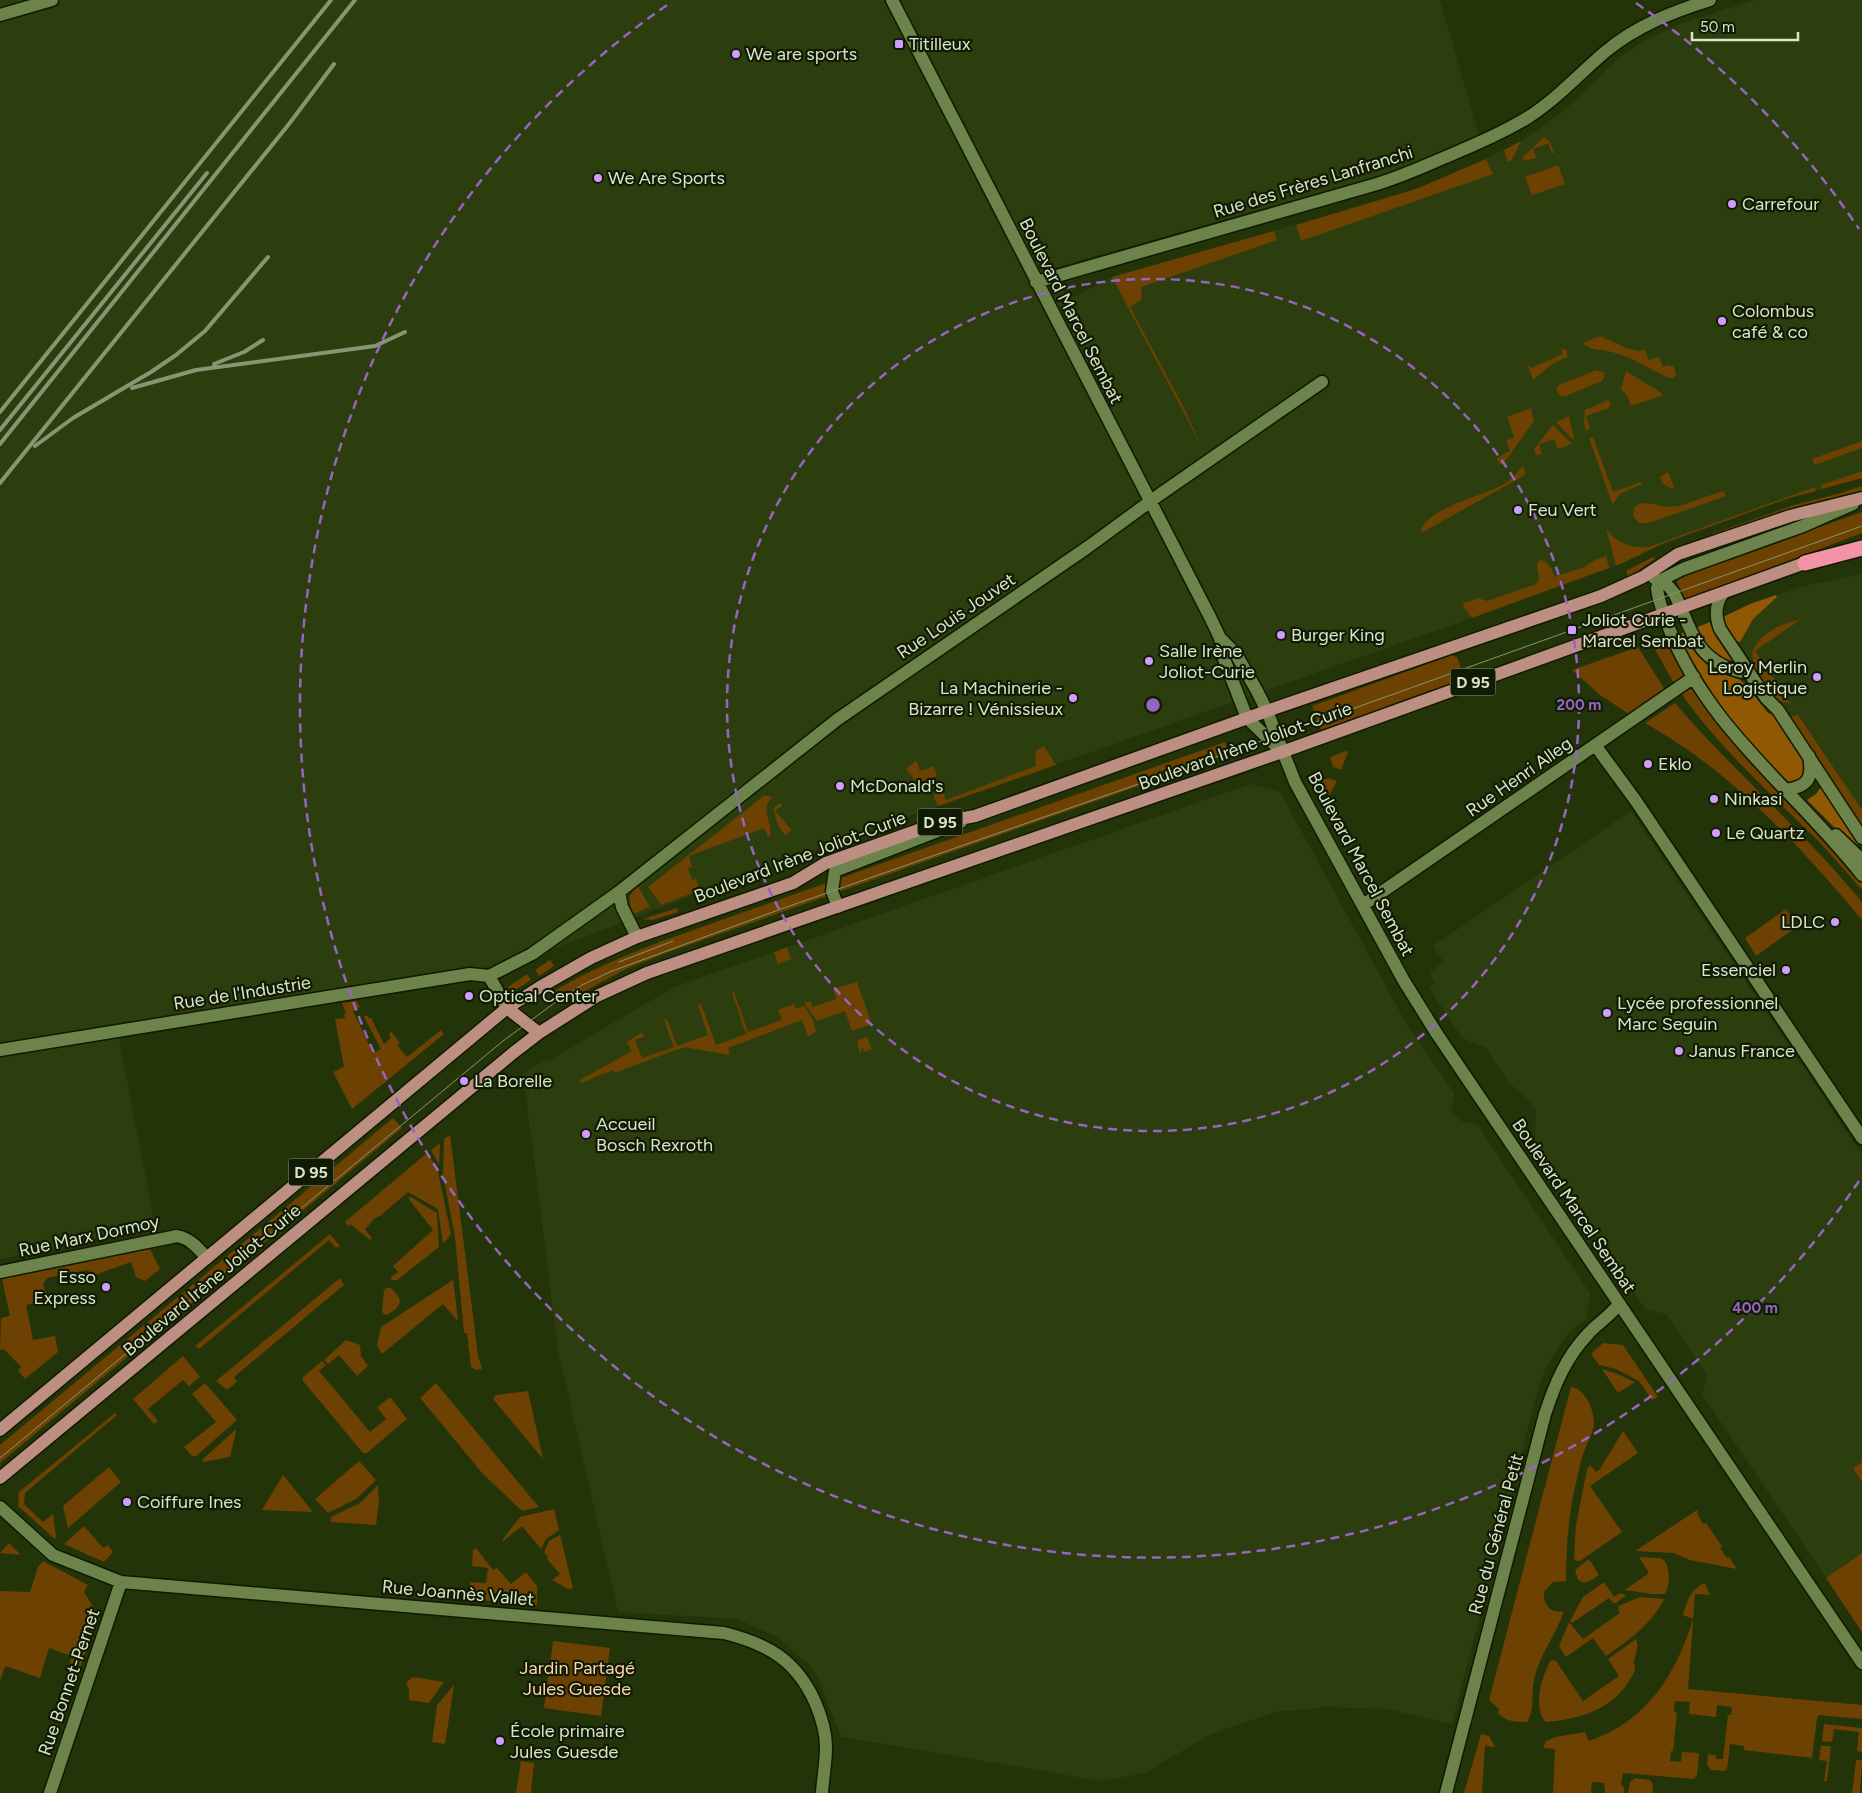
<svg xmlns="http://www.w3.org/2000/svg" width="1862" height="1793" font-family="Figtree,sans-serif">
	<style>
		.built { fill: #2c3e0d }
		.green { fill: #6c4102 }
		.forest { fill: #915803 }
		.lines { fill: none; stroke-linecap: round; stroke-linejoin: round }
		.minor-casing { stroke: #101a00; stroke-width: 15 }
		.major-casing { stroke: #101a00; stroke-width: 15 }
		.highway-casing { stroke: #101a00; stroke-width: 18 }
		.minor { stroke: #6c844c; stroke-width: 12 }
		.major { stroke: #bd8e82; stroke-width: 12 }
		.highway { stroke: #f394a6; stroke-width: 15 }
		.tram { stroke: #879572; stroke-width: 1 }
		.rail { stroke: #879572; stroke-width: 4 }
		.ring { fill: none; stroke: #9764c2; stroke-width: 2.5; stroke-dasharray: 9 6 }
		.poi-dot { fill: #d09dff; stroke: #111a04; stroke-width: 2 }
		.labels { text-anchor: middle; stroke-width: 4.5; stroke-linejoin: round; paint-order: stroke }
		.shield { fill: #111a04; stroke: #9ca88d; stroke-width: 1 }
		.shield-label { font-size: 16px; font-weight: bold; fill: #d8e5c8 }
		.poi-label { font-size: 18px; fill: #d8e5c8; stroke: #111a04; text-anchor: start }
		.street-label { font-size: 18px; fill: #d8e5c8; stroke: #111a04 }
		.park-label { font-size: 18px; fill: #fcd5ad; stroke: #111a04 }
		.centre { fill: #9764c2; stroke: #111a04; stroke-width: 2.5 }
		.ring-label { font-size: 15px; text-anchor: middle; font-weight: bold; fill: #9764c2; stroke: #111a04; stroke-width: 4.5; stroke-linejoin: round; paint-order: stroke }
	</style>
	<rect width="100%" height="100%" fill="#243409"/>
	<path class="built" d="M0 0H1440L1479 135 1383 175 1053 268 1068 300 1112 277 1393 197 1416 189 1486 159 1521 141 1543 126 1567 108 1611 65 1628 51 1648 39 1683 23 1754 0H1862V478L1789 498 1662 544 1626 562 1472 618 793 857 516 963 117 1029 155 1226 0 1259Z
		M1862 574V830L1724 621 1776 595 1804 586Z
		M1250 784 1280 792 1406 1023 1454 1093 1451 1110 1460 1121 1477 1124 1590 1293 1586 1318 1568 1334 1558 1348 1544 1372 1539 1385 1452 1724 1386 1709 1326 1707 1276 1712 1209 1735 1145 1773 1101 1781 841 1737 817 1675 810 1666 778 1637 737 1619 618 1612 558 1350 523 1073 545 1060 546 1062 550 1060 674 987Z
		M1631 811 1862 1155V1462L1853 1468 1862 1482V1553L1826 1578 1702 1394 1707 1375 1666 1314 1646 1310 1535 1145 1536 1111 1525 1096 1509 1083 1485 1047 1463 1039 1429 988 1435 984 1430 973 1444 962 1433 946Z"/>
	<path class="green" d="M1544 137 1550 142 1554 153H1552L1548 143 1533 149 1536 158 1524 161 1523 159 1524 156Z
		M1521 141 1512 160 1508 162 1504 150Z
		M1486 159 1493 174 1301 241 1296 225 1416 189Z
		M1558 165 1565 184 1532 195 1525 177Z
		M1274 231 1277 240 1141 287 1142 299 1130 307 1183 406 1203 449 1112 277Z
		M1600 336C1613 341 1632 354 1645 350L1649 360 1659 357 1663 367 1669 365 1674 367 1676 375 1673 378H1669C1649 369 1630 356 1608 351 1598 349 1591 351 1583 343Z
		M1561 348 1567 350V357L1552 364 1533 380 1527 363 1531 368 1563 354Z
		M1597 370 1604 373V378L1602 381 1566 396H1560L1556 390 1559 385Z
		M1626 371 1663 394V395L1631 406 1627 395 1621 389Z
		M1608 400 1611 403 1609 408 1586 416 1590 429 1586 431 1584 422 1585 410Z
		M1531 408 1534 421 1507 459 1502 464H1499L1497 458 1510 451 1506 441 1514 437 1507 417Z
		M1569 416 1574 439 1573 440 1556 422Z
		M1553 425 1572 444 1558 449 1554 439 1539 444 1542 454 1536 455 1534 449Z
		M1593 437 1613 492 1641 482 1642 484C1631 490 1620 490 1614 503H1612L1589 438Z
		M1862 441V448L1815 465 1812 459Z
		M1522 467 1524 468 1525 475 1423 532 1421 531C1424 510 1484 495 1502 485 1510 481 1516 474 1522 467Z
		M1862 471V478L1822 489 1821 485Z
		M1668 472 1674 487 1673 489 1663 484 1660 477Z
		M1862 486V491L1800 506 1713 536 1712 534 1794 505 1841 493Z
		M1815 487 1816 491 1789 498 1662 544 1616 566 1606 528C1616 543 1630 549 1649 547Z
		M1723 491 1726 496 1649 523H1639L1633 516 1634 508 1639 504 1646 503 1669 507 1679 506Z
		M1862 512V533L1687 599 1683 597 1677 582 1679 577Z
		M1606 556 1609 568 1472 618 1463 606 1464 603 1478 598 1487 601 1536 584 1539 579C1539 572 1534 566 1540 560 1550 561 1551 569 1555 577L1584 567 1595 560Z
		M1653 557 1655 559 1628 577 1626 571Z
		M1800 620 1755 651 1790 703 1777 701 1754 667 1752 653C1758 635 1782 622 1800 620Z
		M1665 639 1684 675V678L1675 685 1652 644Z
		M1638 647 1665 690 1629 714 1600 695 1572 670Z
		M1452 655 1457 657 1464 676 1461 680 1321 730 1312 706Z
		M1690 687 1694 691 1712 717 1746 759 1818 831 1862 880V890C1845 871 1829 851 1810 833 1765 788 1717 745 1680 692Z
		M1675 703C1734 772 1804 831 1862 902V920C1799 845 1731 771 1645 723Z
		M1798 715 1862 810V830L1789 717Z
		M1225 742 1229 754 669 952 626 969 559 1005 551 993C587 971 626 955 665 940Z
		M1044 746 1056 765 938 806 934 797 937 790 942 789 946 800 1036 766 1035 752Z
		M1346 751 1348 752 1341 770 1333 767 1330 757Z
		M916 761 920 771 934 766 937 776 917 783 906 769Z
		M1328 778 1337 781 1329 796 1320 781Z
		M765 795 773 798C758 808 774 823 770 836L768 837 764 828 689 856 692 867 688 868 692 880 696 879 700 890 661 905 648 887Z
		M780 803 782 806 775 811 792 830 785 835 779 827 773 810 776 806Z
		M638 886 650 907 634 914C627 904 629 893 638 886Z
		M677 908 678 912 652 920 643 919Z
		M1786 909 1798 926 1756 956 1745 938Z
		M787 947 791 959 778 964 774 952Z
		M550 960 554 966 539 976 535 970Z
		M527 974 531 980C523 985 516 992 507 988Z
		M857 982 872 1024 852 1031 845 1011 817 1021 804 1003 810 1001 813 1007 836 999 833 989Z
		M734 992 748 1032 782 1020 778 1010 794 1004 796 1009 804 1006 813 1020 816 1032 808 1036 802 1020 728 1048 730 1055 684 1047 614 1073 613 1070 581 1083 580 1080 632 1051 627 1042 641 1033 645 1036 635 1040 642 1058 674 1047 664 1020 667 1019 677 1046 708 1035 698 1005 701 1004 716 1045 746 1034 732 993Z
		M356 1001 360 1007 353 1011 373 1053 381 1049 364 1017 367 1015 369 1018H371L384 1044 391 1038 389 1034 391 1031 400 1043 397 1045 407 1057 441 1030 444 1034 352 1109 333 1072 344 1067 335 1019 345 1018 344 1014 346 1013 342 1003Z
		M867 1037 872 1049 865 1052 863 1048 861 1049 862 1052 860 1053 857 1041Z
		M393 1118 402 1128 0 1463V1445Z
		M450 1135 478 1355 482 1369 476 1370 471 1367 467 1333H464L455 1237 443 1174 444 1139Z
		M440 1143 439 1165 431 1150Z
		M427 1153 437 1167 451 1234 443 1244 438 1209 408 1192 380 1216 373 1219 372 1222 365 1229 372 1238 370 1240 350 1224 348 1226 345 1222Z
		M411 1197 437 1213 439 1247 397 1280H392L390 1278 398 1272 393 1266 433 1230 408 1198Z
		M330 1234 340 1246 336 1248 329 1240 199 1349 195 1346Z
		M150 1249 160 1269 145 1281 136 1277 131 1262 92 1276 88 1270 47 1278 43 1285 49 1300 26 1305 33 1340 55 1336 58 1352 25 1379 18 1370 21 1367 4 1349 0 1350 1 1318 10 1316 2 1279Z
		M340 1278 344 1285 234 1377 237 1382 227 1390 216 1381Z
		M453 1280 458 1319 457 1320 443 1304 382 1354 377 1345 381 1327Z
		M386 1288H391C394 1291 398 1295 399 1298 403 1306 391 1314 385 1315L382 1312 384 1290Z
		M346 1340 360 1345 361 1356 368 1366 357 1376 339 1355 328 1364 324 1360Z
		M1603 1343 1623 1345 1658 1397 1652 1400 1639 1381 1616 1369 1599 1365 1591 1354Z
		M183 1356 200 1377 189 1386 183 1380 148 1409 158 1421 154 1424 133 1399Z
		M322 1361 326 1365 319 1371 370 1432 386 1419 377 1407 389 1398H391L407 1419 367 1453H363L303 1381V1377Z
		M1602 1369 1615 1373 1635 1382 1618 1393Z
		M205 1383 237 1420 196 1456H192L184 1447 216 1422 192 1394Z
		M436 1383 532 1499 539 1507 522 1511 483 1474 420 1398Z
		M1571 1387C1585 1388 1594 1410 1594 1423 1594 1433 1587 1442 1584 1452 1581 1459 1580 1467 1578 1474 1569 1509 1566 1544 1566 1581L1553 1582 1544 1592C1543 1605 1551 1614 1564 1611 1556 1635 1539 1655 1534 1680 1531 1695 1535 1710 1527 1722 1516 1722 1506 1722 1498 1713L1499 1709 1489 1700Z
		M528 1391 543 1459 493 1399 496 1395Z
		M115 1413 117 1415 25 1493 24 1504 43 1522 53 1514 56 1537 55 1539 18 1506 19 1492Z
		M235 1430 236 1432 230 1457 203 1462V1459Z
		M1623 1431 1638 1453 1590 1486 1622 1532 1580 1561H1576L1574 1558 1576 1525 1587 1469 1590 1465 1596 1472 1600 1469Z
		M359 1461 376 1480 356 1499 328 1513 315 1499Z
		M1862 1462V1482L1853 1468Z
		M109 1467 121 1482 68 1528 63 1506Z
		M283 1475 313 1512 262 1510Z
		M378 1485 379 1501 376 1525 331 1522V1517L360 1503Z
		M554 1509 559 1530 546 1539 541 1549 522 1526 503 1541V1539L520 1517Z
		M1697 1510 1698 1512 1697 1513 1703 1524 1706 1523 1722 1546 1720 1548 1727 1558 1729 1557 1737 1569 1690 1560 1673 1553 1635 1551Z
		M84 1526 103 1548 108 1545 113 1552 104 1562 64 1544Z
		M560 1535 573 1588 568 1589 552 1580 560 1574 547 1559 548 1557 544 1552 549 1541Z
		M9 1543 21 1555 0 1553Z
		M476 1548 493 1570 497 1568 511 1584 526 1572 537 1586V1605L468 1599 470 1582 486 1583 488 1568 472 1566 473 1550Z
		M1862 1553V1632L1826 1578Z
		M1639 1557 1660 1558 1665 1561C1670 1571 1670 1584 1665 1594H1652L1625 1590 1649 1573Z
		M1589 1559 1599 1575 1590 1581 1584 1583 1578 1580 1575 1570Z
		M43 1561 88 1585 84 1592 99 1616 75 1681 65 1679 72 1656 49 1648 40 1678 5 1666 0 1681V1591L30 1592 38 1567Z
		M1604 1582 1614 1597 1620 1593 1626 1595 1616 1603H1613L1609 1598 1572 1623 1570 1621 1583 1597Z
		M1705 1583 1710 1595 1695 1594 1688 1689 1862 1705V1719L1819 1715 1817 1719 1812 1758 1744 1750V1746L1730 1744 1727 1769 1724 1771 1711 1770 1707 1765 1708 1754 1716 1755V1759H1723L1728 1715H1731L1732 1707 1717 1705 1716 1717 1689 1714 1690 1702 1675 1701 1674 1712 1677 1713 1673 1751H1671L1670 1761 1681 1762 1682 1752 1699 1753 1697 1775 1694 1779 1623 1773 1621 1784 1624 1788V1793H1605L1604 1783 1592 1782 1591 1793H1553L1555 1749 1543 1748 1546 1741 1556 1737 1585 1732 1589 1741C1646 1722 1676 1675 1693 1619L1683 1615C1687 1601 1691 1588 1705 1583Z
		M1640 1597 1664 1599C1651 1625 1629 1640 1606 1656L1593 1638 1566 1657 1559 1646 1569 1622 1583 1639 1620 1613 1618 1609 1619 1606Z
		M1636 1639C1639 1647 1636 1653 1634 1661 1634 1664 1635 1667 1635 1670 1619 1707 1584 1719 1546 1722 1532 1708 1542 1675 1551 1660L1556 1661 1583 1701 1619 1676 1608 1659Z
		M553 1641 610 1648 601 1716 544 1708Z
		M413 1677 444 1682 429 1703 409 1700V1690L406 1683Z
		M454 1685 445 1744 432 1742 437 1705Z
		M1824 1724 1862 1728V1752L1857 1751 1859 1732 1834 1729 1832 1742 1822 1741Z
		M1481 1734 1489 1736 1495 1747 1485 1746 1482 1793H1464Z
		M1821 1746H1831L1827 1781H1824L1827 1761 1819 1760Z
		M1856 1760H1862L1860 1793H1852Z
		M521 1761 534 1763 531 1793H516Z
		M1635 1778 1649 1780 1652 1782 1653 1793H1628L1630 1782Z"/>
	<path class="forest" d="M1776 595 1777 597 1753 619 1740 642H1737L1727 627 1723 617 1750 604Z
		M1710 622 1716 637 1733 661 1732 663 1731 664 1710 651 1695 628Z
		M1685 632 1747 686 1768 713 1778 716 1803 760 1805 768 1804 778 1793 784 1789 782C1749 750 1700 681 1679 634Z
		M1823 784 1860 842 1854 847 1807 800 1816 794Z"/>
	<g class="lines">
		<g class="minor-casing">
			<path id="minor" d="M892 0 1210 617 1220 638 1224 659 1247 718 1281 751
				M0 15 52 0
				M1036 282 1377 184C1404 176 1429 164 1455 153 1479 143 1504 132 1527 118 1556 100 1579 74 1605 52 1636 26 1672 12 1710 0
				M1853 504 1803 526 1683 569 1661 580 1657 588C1658 601 1664 615 1669 628 1707 728 1798 793 1862 875
				M1654 578C1663 580 1669 586 1674 593 1689 622 1692 651 1724 666 1732 670 1742 672 1750 674
				M1723 593C1715 605 1715 616 1720 629L1766 698 1778 710 1862 838
				M1220 638 1236 654 1257 691 1267 711 1295 782 1404 981 1437 1034 1862 1663
				M1595 745 1636 801 1862 1138
				M1786 790C1809 786 1813 778 1809 756
				M1836 835 1862 860
				M619 892 622 907 637 937
				M1363 905 1694 677
				M838 907 832 891 835 871 961 822
				M489 976 507 1008
				M0 1050 470 974 489 976 532 954 619 892 838 719 1088 547 1159 495 1322 382
				M0 1272 177 1236C191 1239 198 1248 207 1258
				M0 1507 53 1555 121 1582 724 1633C768 1644 796 1660 815 1702 821 1716 826 1732 826 1747 826 1762 823 1778 822 1793
				M50 1793 121 1582
				M1446 1793 1545 1414C1555 1384 1566 1357 1588 1334 1598 1323 1610 1316 1619 1304"/>
		</g>
		<g class="major-casing">
			<path id="major" d="M507 1008 539 1033
				M0 1430 507 1008 540 987 591 958 637 937 793 883 826 863 938 823 975 816 1267 711 1601 596 1643 577 1678 554 1790 516 1862 498
				M0 1478 513 1053 539 1033 597 996 647 973 1282 752 1813 560"/>
		</g>
		<g class="highway-casing">
			<path id="highway" d="M1805 563 1862 548"/>
		</g>
		<use href="#minor" class="minor"/>
		<use href="#major" class="major"/>
		<use href="#highway" class="highway"/>
		<path class="tram" d="M619 962 673 941
			M0 1458 503 1041 557 1001 582 985 612 971 781 909 1313 723 1862 526"/>
		<path class="rail" d="M214 364 244 352 263 340
			M132 388 196 370 375 346 405 332
			M0 412 331 0
			M0 430 207 173
			M0 444 355 0
			M35 446 73 418 151 372 176 355 205 331 268 257
			M0 483 289 124 334 64"/>
	</g>
	<g class="ring">
		<circle cx="1153" cy="705" r="426"/>
		<path d="M1859 1181A852 852 0 1 1 670 3M1636 3A852 852 0 0 1 1859 229"/>
	</g>
	<g class="poi-dot">
		<rect x="894" y="39" width="10" height="10" rx="2.5"/>
		<circle cx="736" cy="54" r="5"/>
		<circle cx="598" cy="178" r="5"/>
		<circle cx="1732" cy="204" r="5"/>
		<circle cx="1722" cy="321" r="5"/>
		<circle cx="1518" cy="510" r="5"/>
		<rect x="1567" y="625" width="10" height="10" rx="2.5"/>
		<circle cx="1281" cy="635" r="5"/>
		<circle cx="1149" cy="661" r="5"/>
		<circle cx="1817" cy="677" r="5"/>
		<circle cx="1073" cy="698" r="5"/>
		<circle cx="1648" cy="764" r="5"/>
		<circle cx="840" cy="786" r="5"/>
		<circle cx="1714" cy="799" r="5"/>
		<circle cx="1716" cy="833" r="5"/>
		<circle cx="1835" cy="922" r="5"/>
		<circle cx="1786" cy="970" r="5"/>
		<circle cx="469" cy="996" r="5"/>
		<circle cx="1607" cy="1013" r="5"/>
		<circle cx="1679" cy="1051" r="5"/>
		<circle cx="464" cy="1081" r="5"/>
		<circle cx="586" cy="1134" r="5"/>
		<circle cx="106" cy="1287" r="5"/>
		<circle cx="127" cy="1502" r="5"/>
		<circle cx="500" cy="1741" r="5"/>
	</g>
	<g class="labels">
		<g class="shield">
			<rect x="1450.5" y="668.5" width="45" height="27" rx="4"/>
			<rect x="917.5" y="808.5" width="45" height="27" rx="4"/>
			<rect x="288.5" y="1158.5" width="45" height="27" rx="4"/>
		</g>
		<g class="shield-label">
			<text x="1473" y="688">D 95</text>
			<text x="940" y="828">D 95</text>
			<text x="311" y="1178">D 95</text>
		</g>
		<g class="poi-label">
			<text x="909" y="50">Titilleux</text>
			<text x="746" y="60">We are sports</text>
			<text x="608" y="184">We Are Sports</text>
			<text x="1742" y="210">Carrefour</text>
			<text x="1732" y="317">Colombus<tspan x="1732" dy="21">café &amp; co</tspan></text>
			<text x="1528" y="516">Feu Vert</text>
			<text x="1582" y="626">Joliot Curie -<tspan x="1582" dy="21">Marcel Sembat</tspan></text>
			<text x="1291" y="641">Burger King</text>
			<text x="1159" y="657">Salle Irène<tspan x="1159" dy="21">Joliot-Curie</tspan></text>
			<text x="1807" y="673" text-anchor="end">Leroy Merlin<tspan x="1807" dy="21">Logistique</tspan></text>
			<text x="1063" y="694" text-anchor="end">La Machinerie -<tspan x="1063" dy="21">Bizarre ! Vénissieux</tspan></text>
			<text x="1658" y="770">Eklo</text>
			<text x="850" y="792">McDonald's</text>
			<text x="1724" y="805">Ninkasi</text>
			<text x="1726" y="839">Le Quartz</text>
			<text x="1825" y="928" text-anchor="end">LDLC</text>
			<text x="1776" y="976" text-anchor="end">Essenciel</text>
			<text x="479" y="1002">Optical Center</text>
			<text x="1617" y="1009">Lycée professionnel<tspan x="1617" dy="21">Marc Seguin</tspan></text>
			<text x="1689" y="1057">Janus France</text>
			<text x="474" y="1087">La Borelle</text>
			<text x="596" y="1130">Accueil<tspan x="596" dy="21">Bosch Rexroth</tspan></text>
			<text x="96" y="1283" text-anchor="end">Esso<tspan x="96" dy="21">Express</tspan></text>
			<text x="137" y="1508">Coiffure Ines</text>
			<text x="510" y="1737">École primaire<tspan x="510" dy="21">Jules Guesde</tspan></text>
		</g>
		<g class="street-label">
			<text transform="translate(1313 182) rotate(-17)" y="6">Rue des Frères Lanfranchi</text>
			<text transform="translate(1071 311) rotate(63)" y="6">Boulevard Marcel Sembat</text>
			<text transform="translate(956 616) rotate(-34)" y="6">Rue Louis Jouvet</text>
			<text transform="translate(1245 746) rotate(-20)" y="6">Boulevard Irène Joliot-Curie</text>
			<text transform="translate(1519 777) rotate(-35)" y="6">Rue Henri Alleg</text>
			<text transform="translate(800 857) rotate(-21)" y="6">Boulevard Irène Joliot-Curie</text>
			<text transform="translate(1361 864) rotate(62)" y="6">Boulevard Marcel Sembat</text>
			<text transform="translate(242 993) rotate(-9)" y="6">Rue de l'Industrie</text>
			<text transform="translate(1574 1206) rotate(56)" y="6">Boulevard Marcel Sembat</text>
			<text transform="translate(89 1236) rotate(-12)" y="6">Rue Marx Dormoy</text>
			<text transform="translate(212 1280) rotate(-40)" y="6">Boulevard Irène Joliot-Curie</text>
			<text transform="translate(1496 1534) rotate(-75)" y="6">Rue du Général Petit</text>
			<text transform="translate(458 1593) rotate(5)" y="6">Rue Joannès Vallet</text>
			<text transform="translate(69 1682) rotate(-71)" y="6">Rue Bonnet-Pernet</text>
		</g>
		<g class="park-label">
			<text x="577" y="1674">Jardin Partagé<tspan x="577" dy="21">Jules Guesde</tspan></text>
		</g>
	</g>
	<circle cx="1153" cy="705" r="8" class="centre"/>
	<g class="ring-label">
		<text x="1579" y="710">200 m</text>
		<text x="1755" y="1313">400 m</text>
	</g>
	<path d="M1692 32v8h106v-8" fill="none" stroke="#d8e5c8" stroke-width="2.5"/>
	<text x="1700" y="32" font-size="15" fill="#d8e5c8" stroke="#111a04" stroke-width="4" paint-order="stroke">50 m</text>
</svg>
